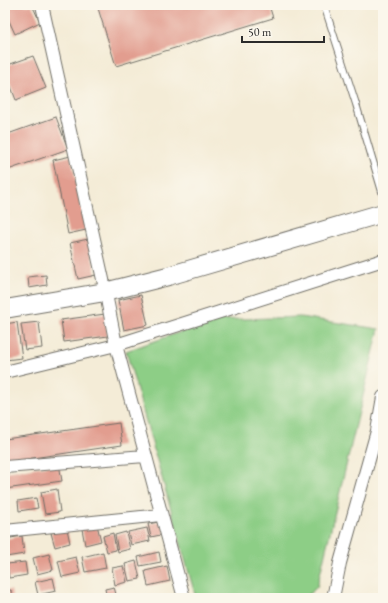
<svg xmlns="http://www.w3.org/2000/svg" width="388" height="603" font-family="'EB Garamond',serif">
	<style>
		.green { fill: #8dce86; stroke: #5c7c58 }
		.building { fill: #e29d8f }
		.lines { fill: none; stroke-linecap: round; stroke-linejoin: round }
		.service-casing { stroke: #716f67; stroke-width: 8 }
		.minor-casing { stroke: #716f67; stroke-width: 14 }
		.secondary-casing { stroke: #716f67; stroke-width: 20 }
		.service { stroke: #fff; stroke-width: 6 }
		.minor { stroke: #fff; stroke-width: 12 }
		.secondary { stroke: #fff; stroke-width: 18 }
	</style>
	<rect width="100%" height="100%" fill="#fbf7ec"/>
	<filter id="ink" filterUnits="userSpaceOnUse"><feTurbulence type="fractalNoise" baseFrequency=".025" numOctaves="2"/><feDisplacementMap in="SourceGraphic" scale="8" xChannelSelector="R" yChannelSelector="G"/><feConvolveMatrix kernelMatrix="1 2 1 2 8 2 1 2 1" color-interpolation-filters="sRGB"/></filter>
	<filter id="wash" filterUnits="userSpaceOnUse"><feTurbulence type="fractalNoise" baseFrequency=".012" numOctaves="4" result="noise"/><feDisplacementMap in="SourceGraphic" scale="16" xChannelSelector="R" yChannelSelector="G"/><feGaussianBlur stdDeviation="0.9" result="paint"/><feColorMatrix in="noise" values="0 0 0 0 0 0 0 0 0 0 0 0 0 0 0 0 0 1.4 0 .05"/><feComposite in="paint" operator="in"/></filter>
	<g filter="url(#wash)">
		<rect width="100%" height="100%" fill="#f4ecd7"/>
		<path class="green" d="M300 317 379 329 317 587 305 598H196L126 351 215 320Z"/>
		<g id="blocks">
			<path class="building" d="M8 5H32L40 22 15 34 5 12V6Z
				M97 5H269L273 18 116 66Z
				M33 56 46 88 16 100 5 71V66Z
				M56 117 68 149 5 171V135Z
				M71 156 86 230 68 234 53 160Z
				M88 239 96 275 78 279 70 243Z
				M46 275 47 285 29 288 28 277Z
				M141 295 148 325 124 330 118 300Z
				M105 314 108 336 64 342 61 320Z
				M17 322 22 358 5 360V324Z
				M39 322 42 348 25 350 21 324Z
				M119 423 122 445 5 462V439Z
				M59 464 62 481 5 489V472Z
				M57 489 60 512 45 514 41 492Z
				M36 498 38 508 19 511 18 501Z
				M163 521 165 534 151 537 148 524Z
				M97 525 101 541 85 545 82 529Z
				M147 528 150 541 131 545 128 532Z
				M67 529 70 543 55 547 51 533Z
				M126 532 130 549 118 552 115 535Z
				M113 533 116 550 107 552 103 536Z
				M22 536 24 554 6 557 5 539Z
				M103 552 106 568 85 572 82 557Z
				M159 552 161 562 140 566 138 557Z
				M49 554 53 570 37 574 33 558Z
				M76 557 80 573 62 577 58 561Z
				M136 561 140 579 129 581 125 564Z
				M25 562 27 575 9 578 7 564Z
				M123 566 127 582 115 585 112 568Z
				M167 566 170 581 148 586 145 571Z
				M53 578 56 591 38 595 35 582Z
				M114 587 117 598H107L105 589Z
				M11 590 12 598H5V591Z"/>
		</g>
	</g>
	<g filter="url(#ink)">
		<use href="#blocks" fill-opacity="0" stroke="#716f67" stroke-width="1"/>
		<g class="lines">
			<g class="service-casing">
				<path id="service" d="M324 5 356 104 383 195"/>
			</g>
			<g class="minor-casing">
				<path id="minor" d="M42 5 104 284 116 345 184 598
					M5 372 116 345 383 260
					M5 467 145 456
					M5 531 161 515
					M333 598 340 563 377 431 383 397"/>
			</g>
			<g class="secondary-casing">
				<path id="secondary" d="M5 309 105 292 168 276 383 213"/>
			</g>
			<use href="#service" class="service"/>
			<use href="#minor" class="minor"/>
			<use href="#secondary" class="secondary"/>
		</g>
	</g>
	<rect width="388" height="603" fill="none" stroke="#fbf7ec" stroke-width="20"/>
	<path d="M242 36v6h82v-6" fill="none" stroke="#2b2b2b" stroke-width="2"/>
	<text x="248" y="36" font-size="12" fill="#2b2b2b" stroke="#fbf7ec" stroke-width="3" paint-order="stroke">50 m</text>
</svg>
